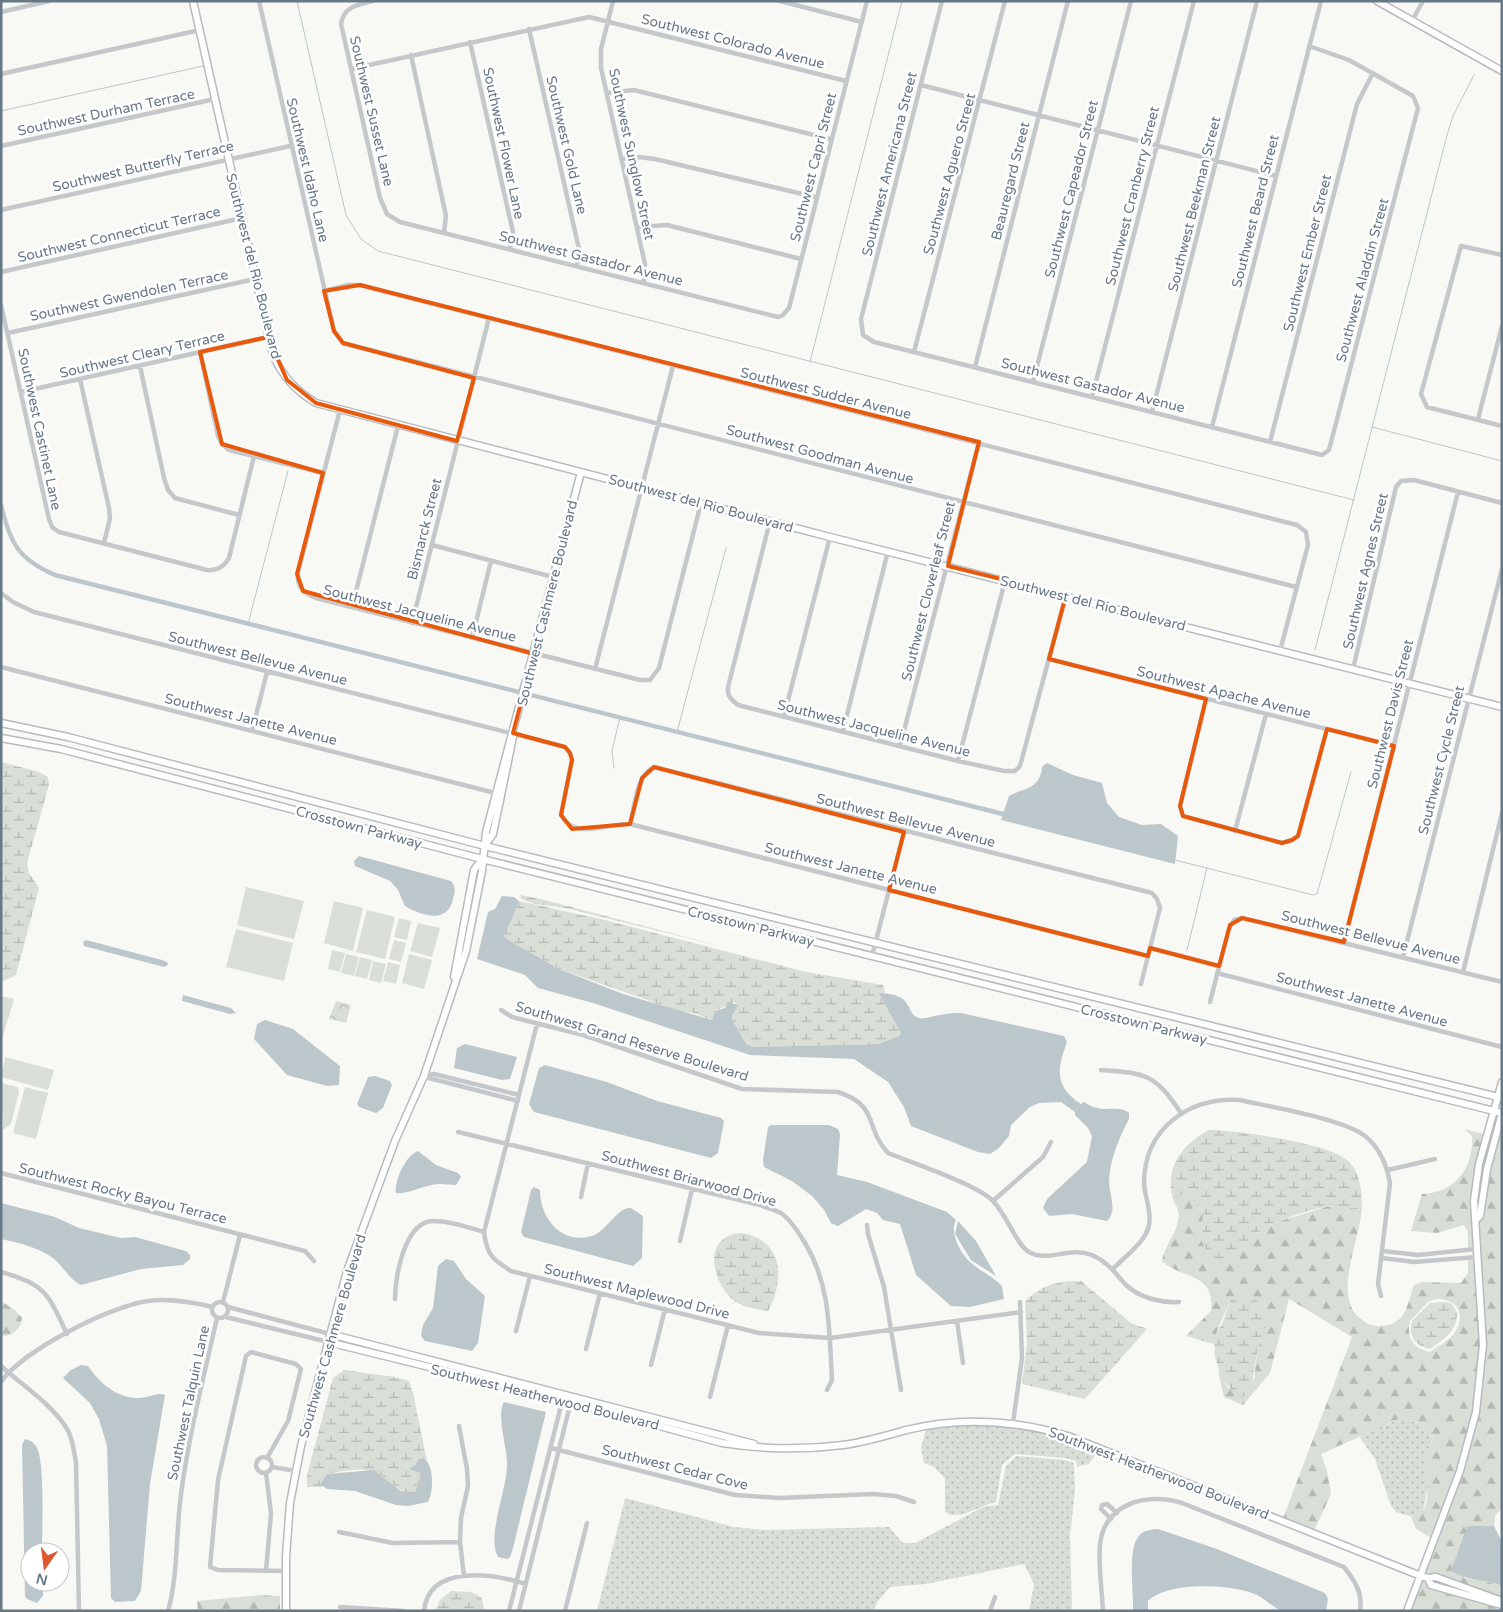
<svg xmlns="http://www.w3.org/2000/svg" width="1503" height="1612" font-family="'Varela Round',sans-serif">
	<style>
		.grass { fill: url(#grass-dots) }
		.forest { fill: url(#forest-firs); fill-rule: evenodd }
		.wetland { fill: url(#wetland-marsh) }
		.park { fill: url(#park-crowns) }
		.garden { fill: #d9dfd6 }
		.water { fill: #bcc7cb }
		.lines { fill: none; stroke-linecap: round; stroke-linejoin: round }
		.stream { stroke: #bcc7cb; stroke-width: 1 }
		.canal { stroke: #bcc7cb; stroke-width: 4.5 }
		.secondary-casing { stroke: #b6bbc0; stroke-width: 9 }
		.street { stroke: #c4c8cb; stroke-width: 4.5 }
		.secondary { stroke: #fff; stroke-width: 6 }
		.marked { fill: none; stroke: #e8590c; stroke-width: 4; stroke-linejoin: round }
		.labels { text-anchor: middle; stroke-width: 5; stroke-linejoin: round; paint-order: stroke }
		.street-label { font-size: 14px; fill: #687886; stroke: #fff }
	</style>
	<defs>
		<pattern id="grass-dots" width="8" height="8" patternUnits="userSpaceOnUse" patternTransform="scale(1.25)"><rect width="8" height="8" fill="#d9dfd6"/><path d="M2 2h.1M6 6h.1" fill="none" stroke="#b4bab3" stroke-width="1.8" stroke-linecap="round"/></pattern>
		<pattern id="forest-firs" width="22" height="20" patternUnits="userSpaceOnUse" patternTransform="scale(1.25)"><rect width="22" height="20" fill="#d9dfd6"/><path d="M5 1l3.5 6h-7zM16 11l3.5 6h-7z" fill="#b4bab3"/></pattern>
		<pattern id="wetland-marsh" width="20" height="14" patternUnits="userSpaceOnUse" patternTransform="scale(1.25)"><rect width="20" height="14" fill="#d9dfd6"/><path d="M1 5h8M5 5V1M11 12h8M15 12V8" fill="none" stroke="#b4bab3"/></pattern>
		<pattern id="park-crowns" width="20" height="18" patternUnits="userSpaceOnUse" patternTransform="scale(1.25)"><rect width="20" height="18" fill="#d9dfd6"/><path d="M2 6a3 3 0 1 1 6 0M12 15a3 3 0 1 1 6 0" fill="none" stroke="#b4bab3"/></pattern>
	</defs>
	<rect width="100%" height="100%" fill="#f8f8f5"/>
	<path class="grass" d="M1402 1418 1422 1424 1434 1433 1427 1458 1428 1487 1423 1512 1413 1517 1396 1512 1391 1506 1375 1459 1360 1438 1362 1433C1385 1432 1385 1422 1402 1418Z
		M965 1425H1012L1061 1436 1099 1450 1089 1464 1077 1467 1076 1461 1065 1458 1015 1454 1002 1465 996 1502C981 1505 957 1522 945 1512V1478L934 1467 924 1463 921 1448 926 1429Z
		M1016 1456 1065 1460 1074 1463 1075 1490 1070 1535 1072 1611H1029L1034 1584 1024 1564 926 1584 890 1587 877 1602 874 1611H597L625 1498 734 1527 765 1530 889 1527 903 1543H915L983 1507 998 1505 1006 1466Z"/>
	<path class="forest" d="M1465 1129 1484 1134 1471 1201 1474 1247 1468 1248V1233L1464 1225 1437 1233 1411 1231 1422 1194C1455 1193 1474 1168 1472 1136Z
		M1498 1137H1502V1508L1495 1516 1494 1526H1479L1464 1578 1485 1581 1502 1586V1611H1410L1422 1579 1472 1597 1487 1596 1424 1574C1449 1510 1476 1447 1484 1378 1489 1326 1475 1274 1479 1222 1481 1194 1491 1164 1498 1137Z
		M1187 1195 1203 1210 1202 1242 1234 1253 1259 1231 1280 1221 1326 1207H1362C1361 1238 1331 1297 1361 1319 1367 1324 1374 1327 1382 1326 1407 1324 1407 1304 1414 1285L1421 1282 1461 1283 1468 1273V1260H1475C1477 1288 1482 1319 1481 1347 1477 1415 1456 1476 1433 1539L1416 1529 1411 1517 1423 1512C1433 1492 1423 1474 1427 1457 1429 1449 1433 1442 1434 1433L1422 1424 1402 1418 1392 1421 1376 1432 1362 1433 1361 1436 1321 1454 1327 1471 1331 1494 1314 1531 1283 1518 1352 1337 1289 1299 1270 1373 1243 1405 1224 1397 1218 1371 1229 1389 1254 1379 1257 1353 1267 1317 1230 1301C1226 1312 1214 1334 1214 1344L1186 1336 1211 1311C1215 1272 1183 1280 1162 1261 1164 1245 1182 1228 1178 1211 1177 1206 1173 1201 1172 1196ZM1437 1299C1462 1299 1467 1321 1450 1338 1445 1343 1436 1347 1430 1352 1413 1349 1406 1337 1410 1321L1429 1301Z
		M1 1301 16 1311 22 1318C21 1330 12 1335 1 1337Z
		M260 1595 280 1596V1611H198L197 1601Z"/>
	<path class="wetland" d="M1 762 39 772 48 777 49 785 27 863 29 873 39 888 16 975 4 981H1Z
		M520 895 541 899 728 948 565 908 535 904 521 899Z
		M519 901 605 920 806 972 883 985 885 993H880L901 1033 899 1036 879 1044 753 1047 746 1045 730 1018 738 1005 734 1002 715 1011 712 1020 691 1012 684 1013 559 969 505 938 503 934 512 919Z
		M1208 1130C1236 1130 1327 1143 1347 1160 1360 1171 1362 1190 1362 1207 1351 1210 1339 1206 1327 1207 1308 1209 1278 1221 1261 1230 1245 1239 1231 1266 1211 1261L1202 1242 1203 1210 1187 1195 1172 1196C1166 1165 1183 1145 1208 1130Z
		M740 1233C783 1238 786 1279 768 1311 755 1309 741 1307 732 1299 711 1280 703 1236 740 1233Z
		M1081 1281 1131 1323 1147 1329 1085 1399 1022 1384 1027 1344 1025 1301C1041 1285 1059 1280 1081 1281Z
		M1239 1296 1254 1297 1268 1317 1257 1353 1251 1388 1243 1397H1238L1221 1377 1215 1357 1214 1337 1222 1324 1230 1301Z
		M1445 1302 1451 1303 1457 1312C1457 1332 1444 1339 1430 1349 1415 1346 1408 1336 1412 1321L1430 1303Z
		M344 1370 395 1377 409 1381 413 1393 427 1461 425 1458 417 1462 410 1469 420 1473V1480L415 1492C393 1493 391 1478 374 1472 361 1467 341 1472 327 1474L320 1483 323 1487H307V1475L333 1378Z
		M451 1591 471 1592 481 1597 485 1611H435L440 1600Z"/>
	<path class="park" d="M336 1001 351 1005 346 1023 329 1019Z"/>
	<path class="garden" d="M246 887 304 901 294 939 237 925Z
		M334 901 363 908 353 951 324 943Z
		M367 910 395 917 385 959 356 952Z
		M399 918 411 921 407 940 394 937Z
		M418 923 440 928 432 957 410 951Z
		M236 929 293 943 284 981 226 967Z
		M394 940 406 943 401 962 389 959Z
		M332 950 345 953 340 972 328 969Z
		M346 954 359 957 354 976 341 973Z
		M409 954 432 960 424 989 402 983Z
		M360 957 372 960 367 979 355 976Z
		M373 961 386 964 381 983 369 980Z
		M388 962 400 965 396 984 383 981Z
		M1 996 14 999 1 1043Z
		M5 1057 54 1070 48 1090 1 1077Z
		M1 1083 18 1087 19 1092 11 1124 3 1130Z
		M25 1087 48 1093 36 1139 13 1133Z"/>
	<path class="water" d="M1047 763 1073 775 1102 783 1107 803 1119 817 1142 825 1161 824 1178 836 1175 864 1001 820 1009 796C1023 788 1040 790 1042 767Z
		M359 856 451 881C456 886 455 892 453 899 448 924 422 916 405 906L398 890 390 881 355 866 354 861Z
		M502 896 514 897 519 901 512 919 504 934 505 938 559 969 623 994 712 1020 715 1011 725 1008 728 1002 738 1005 731 1018 746 1044 753 1047 879 1044 899 1036 901 1033 879 993C916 994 904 1013 919 1018 921 1019 924 1018 926 1018 938 1015 948 1013 961 1013L1064 1036 1067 1042C1057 1069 1054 1086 1081 1104L1084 1102C1105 1116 1116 1103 1129 1113V1119C1119 1138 1110 1159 1109 1181 1109 1195 1118 1211 1107 1221L1072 1214 1049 1216 1043 1208 1047 1199 1087 1162 1092 1136 1088 1128 1075 1115V1112L1061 1102 1039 1103 1030 1107 1011 1125 1009 1136 999 1148 990 1154 978 1152 911 1126 904 1107 888 1082 854 1059 750 1055 593 1003 538 988 525 975 477 959 488 912 495 909Z
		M86 940 162 960 167 962 168 965 164 967 84 946 83 942Z
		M183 995 231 1008 236 1013 230 1014 182 1001Z
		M265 1020 293 1029 340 1066 339 1085 327 1086 287 1075 254 1039 257 1024Z
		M465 1044 517 1057 510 1079 502 1080 454 1068 457 1048Z
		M545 1065 607 1082 657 1101 721 1118 724 1121 718 1153 711 1158 534 1112 529 1104 539 1068Z
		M375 1076 390 1081 392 1085 383 1108 376 1113 359 1107 357 1104 368 1077Z
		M771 1125H829L838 1129 840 1134 837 1175 867 1182 947 1212 956 1220C949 1232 960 1253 970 1262 980 1271 992 1276 1002 1286L1004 1299 970 1307 951 1306 916 1275 900 1224 883 1220 877 1213 866 1209 838 1226 831 1223 824 1210 812 1196 792 1181 764 1167 763 1160 768 1127Z
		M418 1151 436 1165 458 1173 461 1177 456 1185C450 1185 445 1184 439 1184 425 1184 409 1195 396 1193 394 1181 406 1155 418 1151Z
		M534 1187 540 1190C540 1218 561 1245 592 1236 607 1231 618 1206 631 1208L643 1216 642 1258 633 1266 524 1237 521 1232 531 1190Z
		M1 1203 55 1217 79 1228 121 1238 135 1237 186 1251 190 1255V1259L183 1265 141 1269 81 1285C70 1280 63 1266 53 1258 38 1247 19 1243 1 1239Z
		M958 1221 976 1241 996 1276 971 1260 955 1234Z
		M446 1259 454 1261 466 1279 485 1296 478 1343 472 1351 425 1341 421 1336 423 1325 433 1308 438 1266Z
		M81 1365 88 1366C101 1385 121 1402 146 1397 153 1396 159 1392 165 1395L150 1484 141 1591 135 1601 115 1602 111 1598 107 1446 99 1419 90 1403 63 1378 71 1370Z
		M504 1402 546 1412 513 1548 510 1557 507 1559 498 1557C486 1535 508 1489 507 1462 507 1448 496 1413 504 1402Z
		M25 1439C30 1440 35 1443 37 1448 45 1464 42 1531 42 1552H30V1582H43V1596L37 1603 27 1599 25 1596 22 1445Z
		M424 1458C434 1466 434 1490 428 1502L408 1506 396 1505 355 1491 327 1489 320 1484 327 1474 374 1470 401 1491 415 1492 420 1480V1473L409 1469 415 1465 419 1459Z
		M1472 1526H1494L1502 1542V1586C1485 1579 1466 1581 1451 1571L1467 1527Z
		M1158 1529 1217 1549 1325 1593 1328 1599 1326 1611C1313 1611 1296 1612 1283 1611 1275 1609 1265 1599 1257 1595 1231 1584 1169 1581 1148 1601V1611H1133C1134 1593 1126 1543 1142 1533 1147 1530 1153 1529 1158 1529Z"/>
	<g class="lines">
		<path class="stream" d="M297 1 346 215 361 239 378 251 1354 500
			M1 111 203 66
			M810 362 902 1
			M1372 427 1502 461
			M248 624 288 471
			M1315 650 1447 135 1453 116 1474 75
			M677 732 726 548
			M614 768 612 751 620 717
			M1175 860 1313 895 1317 894 1351 772
			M1187 950 1207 868"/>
		<path class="canal" d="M1 505C10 543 18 559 55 575L1003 814"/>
		<g class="secondary-casing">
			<path id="secondary" d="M193 1 273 355C283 377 296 391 316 403L830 537 1502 707
				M1377 1 1502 71
				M1 723 68 737 485 846 1502 1098
				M1 738 61 749 482 859 1502 1113
				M485 845 493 834 513 737
				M454 977 474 870 482 859
				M1476 1220 1480 1216 1487 1169 1502 1113
				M330 1334 754 1444
				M328 1342 571 1402 722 1443C761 1449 804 1450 843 1445 865 1442 885 1436 906 1430 960 1417 1015 1420 1068 1436L1421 1576 1428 1578 1436 1577 1502 1601
				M1428 1578 1431 1585 1502 1605
				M286 1611V1557L290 1503 301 1446 347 1271 395 1141 424 1076 466 951 482 871 486 832 581 472
				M1407 1611 1460 1471 1476 1412 1483 1345 1474 1201 1479 1164 1502 1082"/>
		</g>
		<path class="street" d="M259 1 334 331 343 343 1296 587
			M373 1C357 5 344 6 341 24L380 198 387 214 400 222 778 317 783 315 789 308 867 1
			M613 1 601 49V68L645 264 644 282
			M780 1 862 22
			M942 1 861 319 863 335 874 342 1322 455 1329 450 1418 108 1413 96 1349 60 1309 46
			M1 12 49 1
			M1412 21 1423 1
			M529 29 579 249 577 265
			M470 42 513 232 510 249
			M411 55 446 216 444 232
			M351 69 589 17 846 81
			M1 74 200 30
			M921 85 1276 176
			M607 93 634 90 830 139
			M1 146 215 99
			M622 159 639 157 655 159 815 197
			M1 210 290 146
			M637 227 667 225 801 259
			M1502 255 1461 246 1421 394 1427 407 1502 426
			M1 272 242 218
			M324 291 348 285H360L1297 525 1306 532 1308 545 1280 651
			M1 305 49 519 52 527 59 532 207 570C217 571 224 567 229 558L254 456
			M8 333 255 279
			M200 352 218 436 222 444 229 450 323 473
			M914 352 1005 1
			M140 366 164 478 168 490 175 498 239 515
			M975 367 1068 1
			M80 379 109 508 110 518 104 543
			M1033 382 1131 1
			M21 392 268 337
			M1092 397 1194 1
			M340 410 299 568C295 584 301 592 316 598L640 680H650L659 668 701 503
			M1152 412 1257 1
			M1478 419 1502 326
			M1212 427 1321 1
			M1270 442 1357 104 1373 73
			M770 521 729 683C726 694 729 698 738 705L958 761 1004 771H1015L1020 766 1066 595
			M432 545 553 577
			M1 593 13 602 34 612 565 747 570 753 572 760 561 815C575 841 606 823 630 824L1148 956
			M352 607 398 426
			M412 623 489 318
			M472 638 491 561
			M1049 659 1394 746
			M1 667 495 793
			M595 669 673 366
			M1353 669 1396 487 1401 481 1414 480 1502 503
			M1206 699 1180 806 1183 816 1282 843 1292 840 1298 836 1327 729
			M784 716 830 537
			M252 731 267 672
			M843 731 888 551
			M900 746 979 442
			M958 761 1005 581
			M630 824C635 806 636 775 654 767L1152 893 1157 899 1160 908 1141 984
			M1235 831 1266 714
			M1344 942 1458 492
			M1150 948 1219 966
			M872 956 904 832
			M1403 957 1502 569
			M1463 972 1502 813
			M1217 973 1502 1047
			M1210 1002 1229 929 1234 920 1242 918 1502 982
			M501 1010 512 1017 583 1035 742 1089 838 1092C880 1106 864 1127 888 1153 913 1163 975 1184 992 1200 1006 1213 1017 1246 1029 1252 1048 1263 1070 1246 1092 1255 1108 1262 1115 1273 1126 1285 1140 1298 1161 1303 1179 1302
			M537 1024 484 1232C487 1255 492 1259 511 1271L759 1333 830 1338 1021 1312
			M1101 1070C1146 1073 1155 1074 1181 1113
			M424 1076 434 1074 519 1095
			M425 1077 518 1101
			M458 1132 760 1205C767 1208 775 1210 781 1213 791 1220 799 1233 805 1243 831 1286 829 1331 832 1380L827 1390
			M1388 1170 1435 1159
			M1 1173 305 1251 314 1261
			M581 1197 588 1163
			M993 1201 1043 1157 1051 1142
			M867 1225 868 1234 884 1287 901 1390
			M680 1241 692 1189
			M1383 1251 1418 1255 1476 1249
			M1382 1258 1414 1262 1477 1257
			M1113 1269C1124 1257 1146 1242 1149 1225 1152 1212 1145 1197 1144 1184 1144 1128 1189 1097 1240 1100 1271 1107 1343 1119 1365 1136 1380 1148 1387 1166 1390 1183L1378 1284 1381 1296
			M1 1272C46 1284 48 1294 67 1334
			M395 1299C395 1276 405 1219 435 1221 451 1221 469 1228 484 1232
			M212 1310a8 8 0 1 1 16 0a8 8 0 1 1-16 0Z
			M223 1302 240 1235
			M228 1307 330 1334
			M226 1317 328 1342
			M957 1321 963 1363
			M516 1331 530 1276
			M586 1349 600 1293
			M651 1365 665 1309
			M1 1366C22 1385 52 1404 67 1429 73 1438 74 1452 76 1463L79 1611
			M1 1382C22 1351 110 1306 148 1301 169 1298 191 1302 213 1307
			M710 1397 728 1325
			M1013 1423 1022 1358 1020 1302
			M459 1426 467 1469 468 1486 461 1518 460 1542 464 1576
			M551 1448 735 1495 779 1498 873 1494 896 1496 914 1502
			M256 1465a8 8 0 1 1 16 0a8 8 0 1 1-16 0Z
			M267 1458 288 1421 301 1369 296 1364 251 1352 246 1356 218 1480 210 1567 218 1570 286 1571
			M272 1467 296 1471
			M266 1473 271 1513 266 1571
			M1111 1519 1101 1509 1102 1505 1107 1504 1117 1513
			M339 1532 393 1543 460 1542
			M340 1607 403 1611
			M168 1611C178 1577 176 1530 181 1494 189 1434 204 1376 217 1318
			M424 1611C429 1563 494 1574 526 1584
			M509 1611 563 1398
			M519 1611 571 1401
			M565 1611 587 1523
			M990 1611 995 1597
			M1103 1611C1102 1589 1098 1567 1100 1545 1104 1503 1147 1492 1182 1503L1344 1567C1355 1581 1363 1593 1360 1611"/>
		<use href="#secondary" class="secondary"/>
	</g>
	<path class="marked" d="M360 285 979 442 948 566 1066 595 1049 659 1206 699 1180 806 1183 816 1282 843 1292 840 1298 836 1327 729 1394 746 1344 942 1242 918 1230 925 1219 966 1150 948 1148 956 889 890 904 832 654 767 642 778 630 824 572 829 561 815 572 760 570 753 565 747 513 733 534 654 303 591 297 574 323 473 222 444 200 352 268 337 287 380 316 403 457 441 474 378 343 343 334 331 324 291Z"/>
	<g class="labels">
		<g class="street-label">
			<text transform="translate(733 41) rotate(14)" y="5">Southwest Colorado Avenue</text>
			<text transform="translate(372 111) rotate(77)" y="5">Southwest Susset Lane</text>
			<text transform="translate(106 112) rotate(-12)" y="5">Southwest Durham Terrace</text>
			<text transform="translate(504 143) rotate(78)" y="5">Southwest Flower Lane</text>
			<text transform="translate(567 145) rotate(77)" y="5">Southwest Gold Lane</text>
			<text transform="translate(632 154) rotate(78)" y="5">Southwest Sunglow Street</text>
			<text transform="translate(889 164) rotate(-76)" y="5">Southwest Americana Street</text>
			<text transform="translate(143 166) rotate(-13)" y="5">Southwest Butterfly Terrace</text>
			<text transform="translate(813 167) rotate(-76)" y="5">Southwest Capri Street</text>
			<text transform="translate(308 170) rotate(77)" y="5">Southwest Idaho Lane</text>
			<text transform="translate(949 174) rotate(-75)" y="5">Southwest Aguero Street</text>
			<text transform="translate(1010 181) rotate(-76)" y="5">Beauregard Street</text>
			<text transform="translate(1071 189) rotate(-76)" y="5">Southwest Capeador Street</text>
			<text transform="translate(1132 196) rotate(-76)" y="5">Southwest Cranberry Street</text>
			<text transform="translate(1194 204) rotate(-76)" y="5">Southwest Beekman Street</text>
			<text transform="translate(1255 211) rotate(-76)" y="5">Southwest Beard Street</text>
			<text transform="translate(119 234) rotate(-13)" y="5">Southwest Connecticut Terrace</text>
			<text transform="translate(1307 253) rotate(-76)" y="5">Southwest Ember Street</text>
			<text transform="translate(591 258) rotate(14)" y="5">Southwest Gastador Avenue</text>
			<text transform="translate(254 266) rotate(76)" y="5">Southwest del Rio Boulevard</text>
			<text transform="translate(1362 280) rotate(-75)" y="5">Southwest Aladdin Street</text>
			<text transform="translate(129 295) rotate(-12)" y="5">Southwest Gwendolen Terrace</text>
			<text transform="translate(142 354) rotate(-13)" y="5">Southwest Cleary Terrace</text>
			<text transform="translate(1093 385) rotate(14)" y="5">Southwest Gastador Avenue</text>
			<text transform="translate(826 393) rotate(14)" y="5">Southwest Sudder Avenue</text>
			<text transform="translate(40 429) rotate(78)" y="5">Southwest Castinet Lane</text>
			<text transform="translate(820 454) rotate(15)" y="5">Southwest Goodman Avenue</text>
			<text transform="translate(701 503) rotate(15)" y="5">Southwest del Rio Boulevard</text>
			<text transform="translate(424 529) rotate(-76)" y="5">Bismarck Street</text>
			<text transform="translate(1365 571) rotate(-77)" y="5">Southwest Agnes Street</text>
			<text transform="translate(928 591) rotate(-76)" y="5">Southwest Cloverleaf Street</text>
			<text transform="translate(547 603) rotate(-76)" y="5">Southwest Cashmere Boulevard</text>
			<text transform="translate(1093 603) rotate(14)" y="5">Southwest del Rio Boulevard</text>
			<text transform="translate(420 613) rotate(14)" y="5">Southwest Jacqueline Avenue</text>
			<text transform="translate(258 658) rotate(14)" y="5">Southwest Bellevue Avenue</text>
			<text transform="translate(1224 692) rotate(14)" y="5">Southwest Apache Avenue</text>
			<text transform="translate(1390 714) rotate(-76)" y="5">Southwest Davis Street</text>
			<text transform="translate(251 719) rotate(14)" y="5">Southwest Janette Avenue</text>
			<text transform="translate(874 728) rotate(14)" y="5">Southwest Jacqueline Avenue</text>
			<text transform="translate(1441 760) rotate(-76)" y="5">Southwest Cycle Street</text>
			<text transform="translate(906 820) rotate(14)" y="5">Southwest Bellevue Avenue</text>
			<text transform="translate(359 827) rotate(15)" y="5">Crosstown Parkway</text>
			<text transform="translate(851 868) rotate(14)" y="5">Southwest Janette Avenue</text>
			<text transform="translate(751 926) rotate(14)" y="5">Crosstown Parkway</text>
			<text transform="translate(1371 937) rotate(14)" y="5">Southwest Bellevue Avenue</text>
			<text transform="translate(1362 999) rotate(15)" y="5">Southwest Janette Avenue</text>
			<text transform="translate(1144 1024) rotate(14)" y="5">Crosstown Parkway</text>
			<text transform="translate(632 1041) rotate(17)" y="5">Southwest Grand Reserve Boulevard</text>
			<text transform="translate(689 1178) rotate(15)" y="5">Southwest Briarwood Drive</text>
			<text transform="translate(123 1193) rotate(14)" y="5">Southwest Rocky Bayou Terrace</text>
			<text transform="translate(637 1291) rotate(14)" y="5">Southwest Maplewood Drive</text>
			<text transform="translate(332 1336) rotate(-74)" y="5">Southwest Cashmere Boulevard</text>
			<text transform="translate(545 1397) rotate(14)" y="5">Southwest Heatherwood Boulevard</text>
			<text transform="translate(188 1403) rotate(-78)" y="5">Southwest Talquin Lane</text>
			<text transform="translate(675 1467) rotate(14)" y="5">Southwest Cedar Cove</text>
			<text transform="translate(1159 1473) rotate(21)" y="5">Southwest Heatherwood Boulevard</text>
		</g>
	</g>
	<rect width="1503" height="1612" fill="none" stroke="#687886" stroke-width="5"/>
	<g transform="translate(45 1567) rotate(194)"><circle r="24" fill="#ffffff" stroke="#c3c9cf"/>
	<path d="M0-4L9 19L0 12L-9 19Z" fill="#df572e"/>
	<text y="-8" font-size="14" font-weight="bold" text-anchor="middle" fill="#687886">N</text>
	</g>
</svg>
